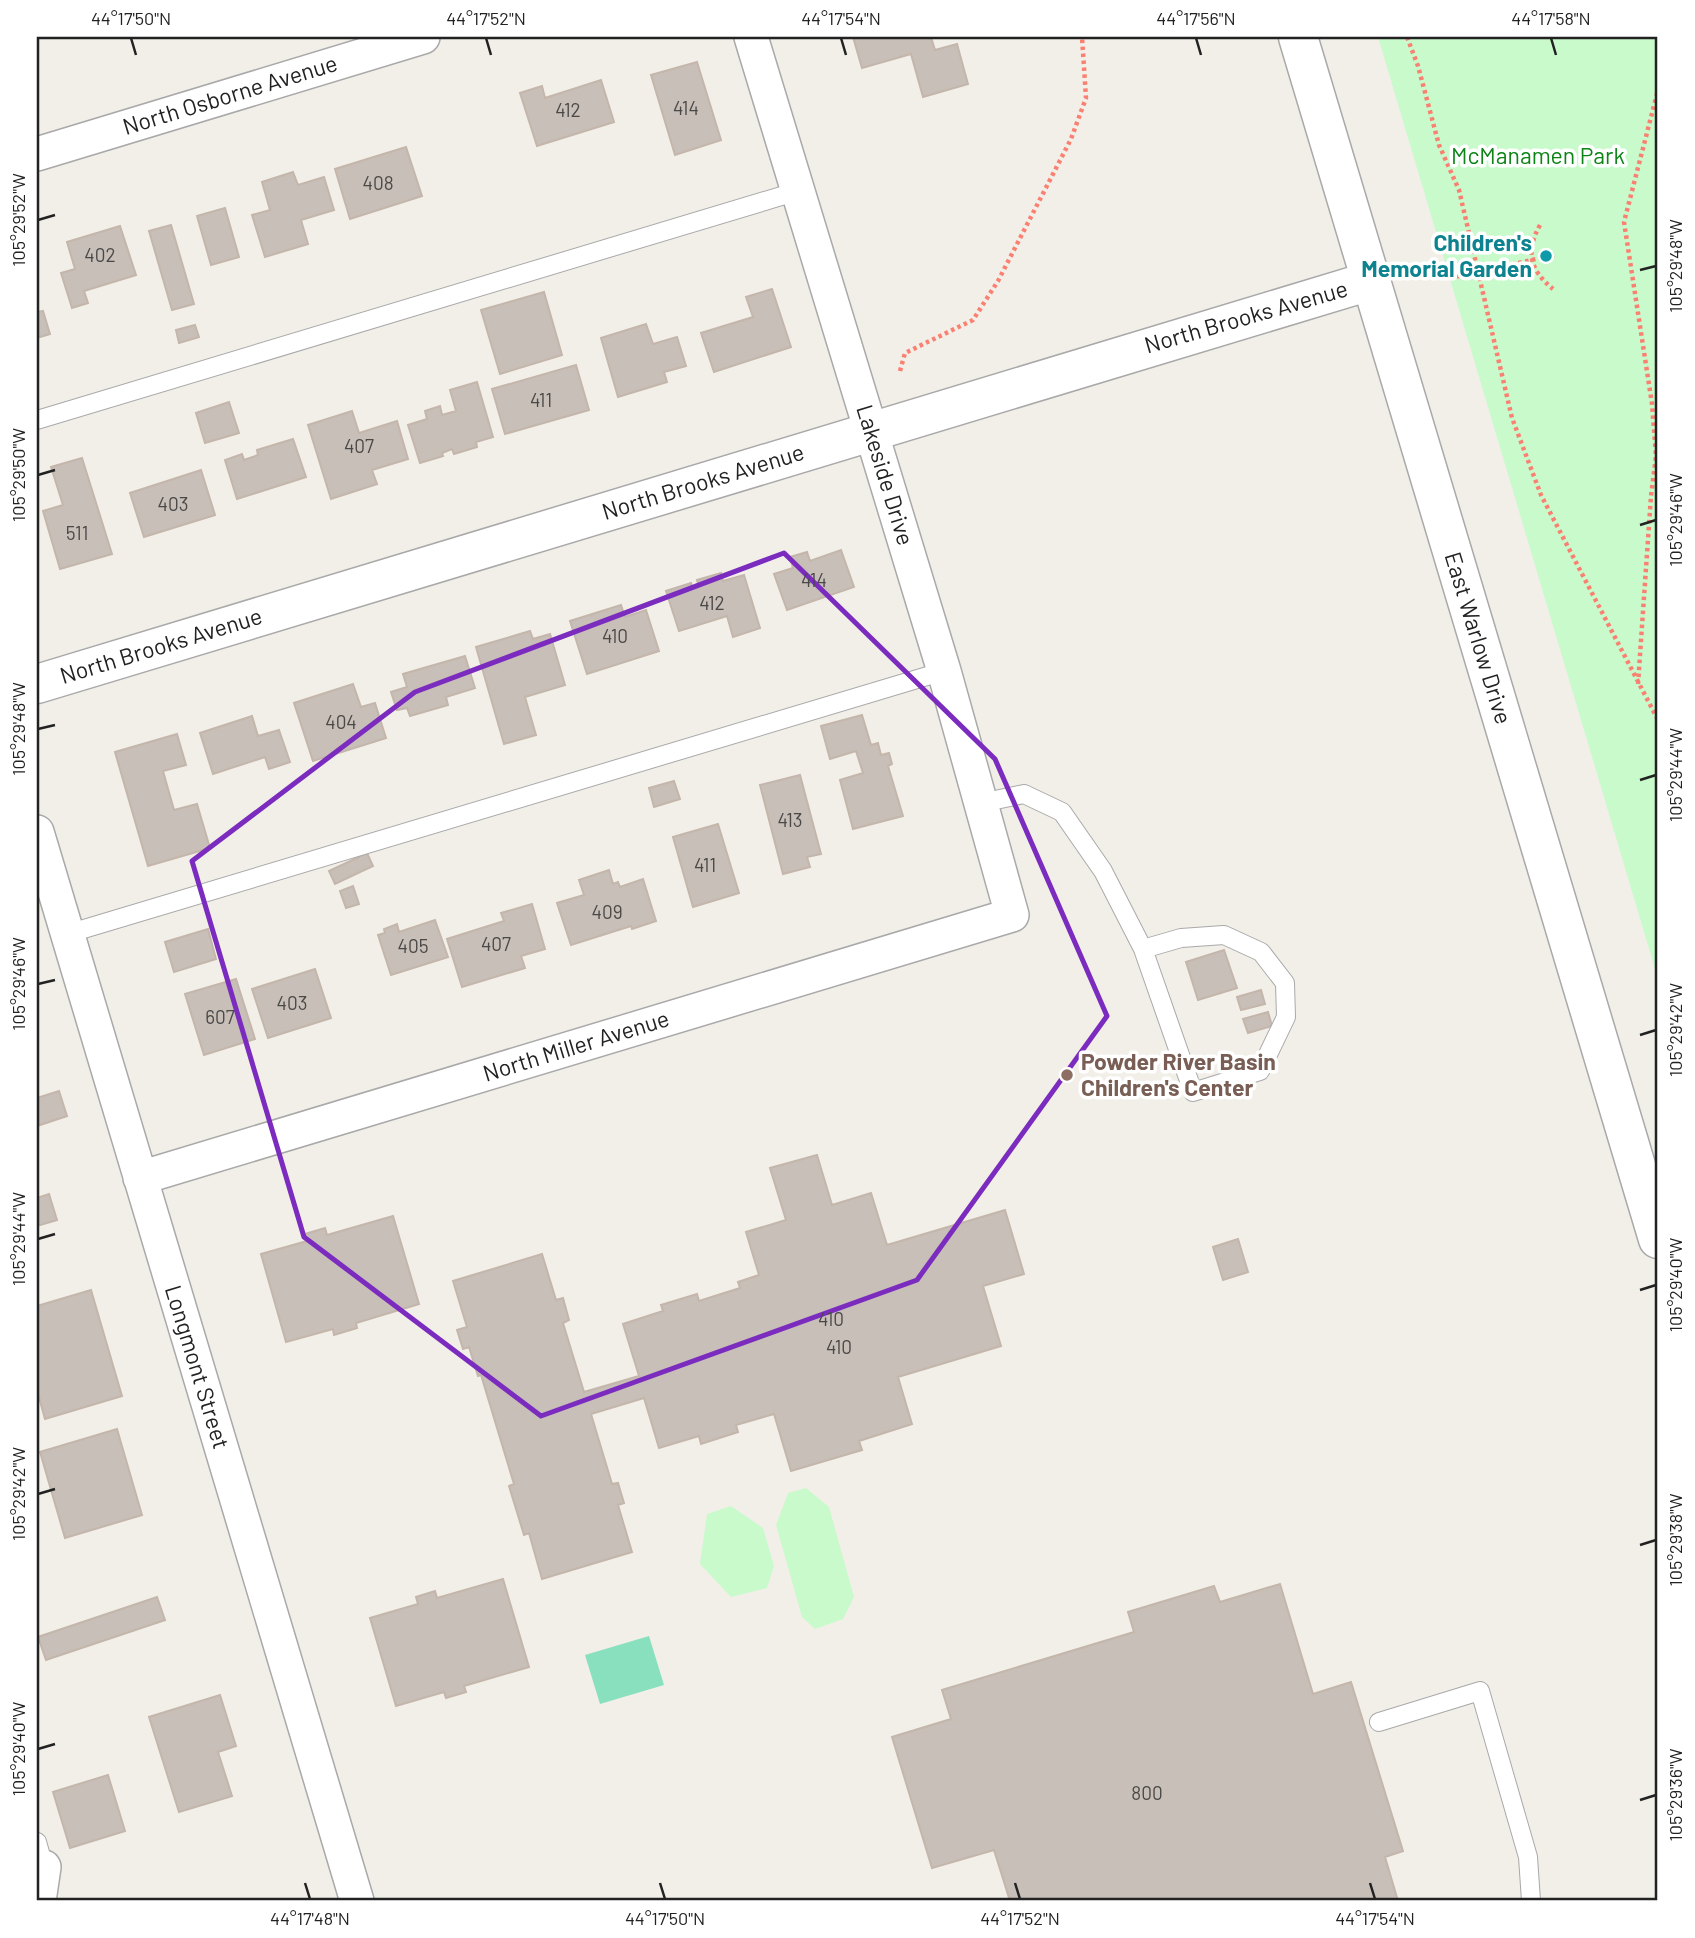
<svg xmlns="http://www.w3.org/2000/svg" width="1695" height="1938" font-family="Barlow,sans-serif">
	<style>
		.park { fill: #c8facc }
		.pitch { fill: #88e0be }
		.building { fill: #c7bfb8; stroke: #c4b6ab; stroke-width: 2 }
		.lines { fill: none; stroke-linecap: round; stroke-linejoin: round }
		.service-casing { stroke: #a9a9a9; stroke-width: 20 }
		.minor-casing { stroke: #a9a9a9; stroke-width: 36 }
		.tertiary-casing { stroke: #a9a9a9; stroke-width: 41 }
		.path { stroke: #fa8072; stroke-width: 4.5; stroke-dasharray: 3.5 3.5; stroke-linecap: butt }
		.service { stroke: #fff; stroke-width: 18 }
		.minor { stroke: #fff; stroke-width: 33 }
		.tertiary { stroke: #fff; stroke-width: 38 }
		.marked { fill: none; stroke: #7b2cbf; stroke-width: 5; stroke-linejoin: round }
		.ticks { fill: none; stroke: #222; stroke-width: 2.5 }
		.culture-dot { fill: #0f9aa8; stroke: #fff; stroke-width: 2.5 }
		.education-dot { fill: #8d6e63; stroke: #fff; stroke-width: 2.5 }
		.labels { text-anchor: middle; stroke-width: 7; stroke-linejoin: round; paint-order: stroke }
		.number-label { font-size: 19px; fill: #4b4948 }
		.street-label { font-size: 23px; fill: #222; stroke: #fff }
		.park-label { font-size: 23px; fill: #0c8416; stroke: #fff }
		.culture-label { font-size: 23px; font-weight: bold; fill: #0d838f; stroke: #fff; text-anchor: end }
		.education-label { font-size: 23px; font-weight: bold; fill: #785e54; stroke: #fff; text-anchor: start }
		.neatline { fill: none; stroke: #222; stroke-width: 2.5 }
		.ticks-label { font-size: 18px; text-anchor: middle; fill: #222 }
	</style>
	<rect width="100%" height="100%" fill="#f2efe9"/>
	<path class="park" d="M1378 37H1658V979Z
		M806 1488 829 1507 854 1597 843 1619 815 1629 802 1617 776 1525 788 1493Z
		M731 1506 763 1528 774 1566 767 1588 731 1597 700 1564 707 1514Z"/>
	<path class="pitch" d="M649 1636 664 1685 600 1704 585 1655Z"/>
	<path class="building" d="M853 37H931L935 50 957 44 968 84 923 97 911 54 862 68Z
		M697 62 721 140 675 155 651 75Z
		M601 80 614 122 537 146 520 93 542 86 545 98Z
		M406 147 422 196 350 219 335 169Z
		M293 172 298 185 324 177 334 210 301 220 308 244 265 257 252 215 270 210 262 182Z
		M225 208 239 257 211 265 197 216Z
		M171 225 194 304 172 310 149 231Z
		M120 226 136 275 84 291 88 303 72 308 61 273 75 269 67 242Z
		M772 289 791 347 714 372 701 333 753 317 746 297Z
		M544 292 562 355 500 374 481 310Z
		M43 311 50 334 37 338V312Z
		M646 324 653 344 677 337 686 366 664 372 667 382 618 397 601 338Z
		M195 325 199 337 179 343 176 330Z
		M576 365 589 410 505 434 492 389Z
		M477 382 493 437 476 442 477 447 454 454 452 449 442 453 443 456 420 463 408 425 427 419 425 411 440 406 442 415 456 411 450 390Z
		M229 402 239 433 205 443 196 413Z
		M352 411 359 433 397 421 408 459 372 470 377 484 331 499 308 425Z
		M293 439 306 477 237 499 225 460 242 454 244 460 258 455 257 450Z
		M82 458 112 554 60 569 43 511 63 505 51 467Z
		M201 470 215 515 144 537 130 493Z
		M841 550 854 587 787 610 774 574 793 568 790 557 807 552 810 561Z
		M721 573 723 581 744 575 760 628 733 637 727 616 679 631 666 591 691 583 693 589 699 587 697 580Z
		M621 605 625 617 646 610 659 651 587 674 570 621Z
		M530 631 533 639 550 634 565 685 525 697 536 735 504 744 476 647Z
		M465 656 475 688 446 697 448 705 410 716 407 708 397 710 391 692 407 687 403 674Z
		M353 684 361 707 375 703 386 738 313 761 294 703Z
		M862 715 871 745 878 743 881 755 889 753 892 764 888 766 903 816 853 829 840 780 863 773 856 751 830 759 821 726Z
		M252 716 258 736 279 730 290 762 269 769 265 757 213 774 200 733Z
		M177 734 186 765 163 771 174 810 197 804 210 848 148 866 115 752Z
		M800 775 821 854 807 857 810 867 783 874 760 785Z
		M674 781 680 799 654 807 649 788Z
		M718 824 739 893 693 907 673 837Z
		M367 853 373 866 335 884 329 871Z
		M609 870 613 884 618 882 620 887 643 879 656 921 632 929 631 926 571 945 557 903 584 895 579 880Z
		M353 886 359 904 346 908 340 891Z
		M532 904 545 949 521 956 525 968 462 987 447 939 504 921 501 913Z
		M435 920 448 957 391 975 378 935 385 933 384 929 397 924 399 932Z
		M208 929 216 959 174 972 165 942Z
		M1224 950 1237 988 1198 1000 1186 962Z
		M315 969 331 1018 268 1038 252 989Z
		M236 979 255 1039 204 1055 185 994Z
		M1261 990 1265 1004 1241 1010 1237 997Z
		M1268 1012 1272 1026 1248 1033 1243 1019Z
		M59 1091 67 1116 37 1126V1098Z
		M817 1155 832 1205 871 1193 887 1245 1005 1210 1024 1274 983 1286 1001 1346 898 1377 912 1424 859 1441 862 1450 791 1471 774 1414 736 1425 738 1432 701 1444 699 1436 659 1448 644 1398 591 1414 612 1484 618 1483 624 1503 618 1505 632 1552 542 1579 529 1533 524 1535 509 1486 514 1484 481 1375 478 1376 469 1347 463 1349 457 1330 467 1327 453 1281 542 1254 556 1300 563 1298 569 1320 563 1323 584 1392 639 1376 623 1324 663 1311 661 1305 697 1294 699 1301 740 1288 738 1282 759 1275 746 1232 786 1220 770 1168Z
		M49 1194 57 1220 37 1226V1198Z
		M393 1216 419 1304 356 1323 357 1328 334 1335 333 1329 286 1342 261 1254 307 1241 305 1234 325 1228 327 1235Z
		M1238 1239 1248 1272 1223 1280 1213 1247Z
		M91 1290 122 1396 45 1419 37 1390V1306Z
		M117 1429 142 1515 65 1538 40 1452Z
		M503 1579 529 1667 464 1686 466 1692 446 1698 444 1692 396 1706 370 1618 418 1604 416 1597 435 1591 437 1598Z
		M1280 1584 1313 1694 1351 1682 1403 1851 1385 1857 1398 1901H1010L994 1850 932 1868 892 1737 951 1719 942 1690 1134 1632 1128 1612 1214 1586 1220 1602Z
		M157 1597 165 1620 46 1660 38 1637Z
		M220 1695 236 1746 218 1752 232 1796 179 1812 149 1717Z
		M108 1775 125 1831 70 1848 53 1792Z"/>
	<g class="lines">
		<g class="service-casing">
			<path id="service" d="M37 420 798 191
				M981 803 1024 794 1062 812 1103 871 1143 949 1193 1092 1260 1071 1286 1017 1285 983 1261 952 1224 935 1181 938 1143 949
				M67 934 944 671
				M1379 1722 1480 1691 1528 1857 1531 1901
				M37 1842 44 1867"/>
		</g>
		<g class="minor-casing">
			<path id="minor" d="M37 154 423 37
				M37 832 357 1901
				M140 1178 1012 915 944 671 751 37
				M39 1901 44 1867"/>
		</g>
		<g class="tertiary-casing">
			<path id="tertiary" d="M1298 37 1658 1239
				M37 684 1370 281"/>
		</g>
		<path class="path" d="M1407 37 1418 66 1439 145 1459 190 1512 418 1541 495 1658 720
			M1540 225C1525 252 1530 270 1553 289
			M1450 278 1554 255
			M900 371 905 353 973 320 998 281 1071 139 1086 98 1082 37
			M1638 684 1651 496 1656 456 1652 404 1624 222 1658 90"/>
		<use href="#service" class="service"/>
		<use href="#minor" class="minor"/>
		<use href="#tertiary" class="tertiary"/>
	</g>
	<path class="marked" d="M784 553 995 759 1107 1016 917 1280 541 1416 304 1237 192 861 415 692Z"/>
	<path class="ticks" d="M131 38 136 55M486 38 491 55M841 38 846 55M1196 38 1201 55M1551 38 1556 55M38 220 55 215M1640 270 1656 266M38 475 55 470M1640 525 1656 520M38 729 55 725M1640 780 1656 775M38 984 55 980M1640 1035 1656 1030M38 1239 55 1234M1640 1290 1656 1285M38 1494 55 1489M1640 1545 1656 1540M38 1749 55 1744M1640 1800 1656 1795M305 1883 310 1899M660 1883 665 1899M1015 1883 1020 1899M1370 1883 1375 1899"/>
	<circle class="culture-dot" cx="1546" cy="256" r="7"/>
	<circle class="education-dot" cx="1067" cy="1075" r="7"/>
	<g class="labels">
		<g class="number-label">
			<text x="686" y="115">414</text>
			<text x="568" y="117">412</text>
			<text x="378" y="190">408</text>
			<text x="100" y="262">402</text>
			<text x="541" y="407">411</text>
			<text x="359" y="453">407</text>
			<text x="173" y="511">403</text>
			<text x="77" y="540">511</text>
			<text x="814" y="587">414</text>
			<text x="712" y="610">412</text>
			<text x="615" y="643">410</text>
			<text x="341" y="729">404</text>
			<text x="790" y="827">413</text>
			<text x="705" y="872">411</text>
			<text x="607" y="919">409</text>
			<text x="496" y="951">407</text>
			<text x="413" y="953">405</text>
			<text x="292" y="1010">403</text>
			<text x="220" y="1024">607</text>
			<text x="831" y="1326">410</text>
			<text x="839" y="1354">410</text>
			<text x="1147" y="1800">800</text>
		</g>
		<g class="street-label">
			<text transform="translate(230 95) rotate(-17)" y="8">North Osborne Avenue</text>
			<text transform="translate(1246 317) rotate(-16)" y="8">North Brooks Avenue</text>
			<text transform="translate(885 475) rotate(73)" y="8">Lakeside Drive</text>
			<text transform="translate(703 482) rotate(-17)" y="8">North Brooks Avenue</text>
			<text transform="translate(1478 638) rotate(73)" y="8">East Warlow Drive</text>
			<text transform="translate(161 646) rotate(-17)" y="8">North Brooks Avenue</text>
			<text transform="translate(576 1046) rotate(-17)" y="8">North Miller Avenue</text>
			<text transform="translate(197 1367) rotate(73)" y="8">Longmont Street</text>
		</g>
		<g class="park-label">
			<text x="1538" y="164">McManamen Park</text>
		</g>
		<g class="culture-label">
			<text x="1532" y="251">Children's<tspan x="1532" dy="26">Memorial Garden</tspan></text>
		</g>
		<g class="education-label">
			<text x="1081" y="1070">Powder River Basin<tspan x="1081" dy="26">Children's Center</tspan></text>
		</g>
	</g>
	<rect width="1695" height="1938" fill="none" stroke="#ffffff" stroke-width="77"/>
	<rect x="38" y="38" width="1618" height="1861" class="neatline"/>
	<g class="ticks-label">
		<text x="131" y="25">44°17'50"N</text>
		<text x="486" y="25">44°17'52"N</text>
		<text x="841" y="25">44°17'54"N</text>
		<text x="1196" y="25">44°17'56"N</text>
		<text x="1551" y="25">44°17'58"N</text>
		<text transform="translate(19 220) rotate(-90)" y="6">105°29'52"W</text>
		<text transform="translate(1676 266) rotate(-90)" y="6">105°29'48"W</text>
		<text transform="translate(19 475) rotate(-90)" y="6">105°29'50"W</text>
		<text transform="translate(1676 520) rotate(-90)" y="6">105°29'46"W</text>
		<text transform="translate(19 729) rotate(-90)" y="6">105°29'48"W</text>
		<text transform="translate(1676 775) rotate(-90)" y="6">105°29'44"W</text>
		<text transform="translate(19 984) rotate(-90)" y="6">105°29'46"W</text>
		<text transform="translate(1676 1030) rotate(-90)" y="6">105°29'42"W</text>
		<text transform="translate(19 1239) rotate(-90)" y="6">105°29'44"W</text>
		<text transform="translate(1676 1285) rotate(-90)" y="6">105°29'40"W</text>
		<text transform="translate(19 1494) rotate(-90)" y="6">105°29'42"W</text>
		<text transform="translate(1676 1540) rotate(-90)" y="6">105°29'38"W</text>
		<text transform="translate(19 1749) rotate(-90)" y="6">105°29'40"W</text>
		<text transform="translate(1676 1795) rotate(-90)" y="6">105°29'36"W</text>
		<text x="310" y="1925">44°17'48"N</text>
		<text x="665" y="1925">44°17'50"N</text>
		<text x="1020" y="1925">44°17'52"N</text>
		<text x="1375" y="1925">44°17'54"N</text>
	</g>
</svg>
